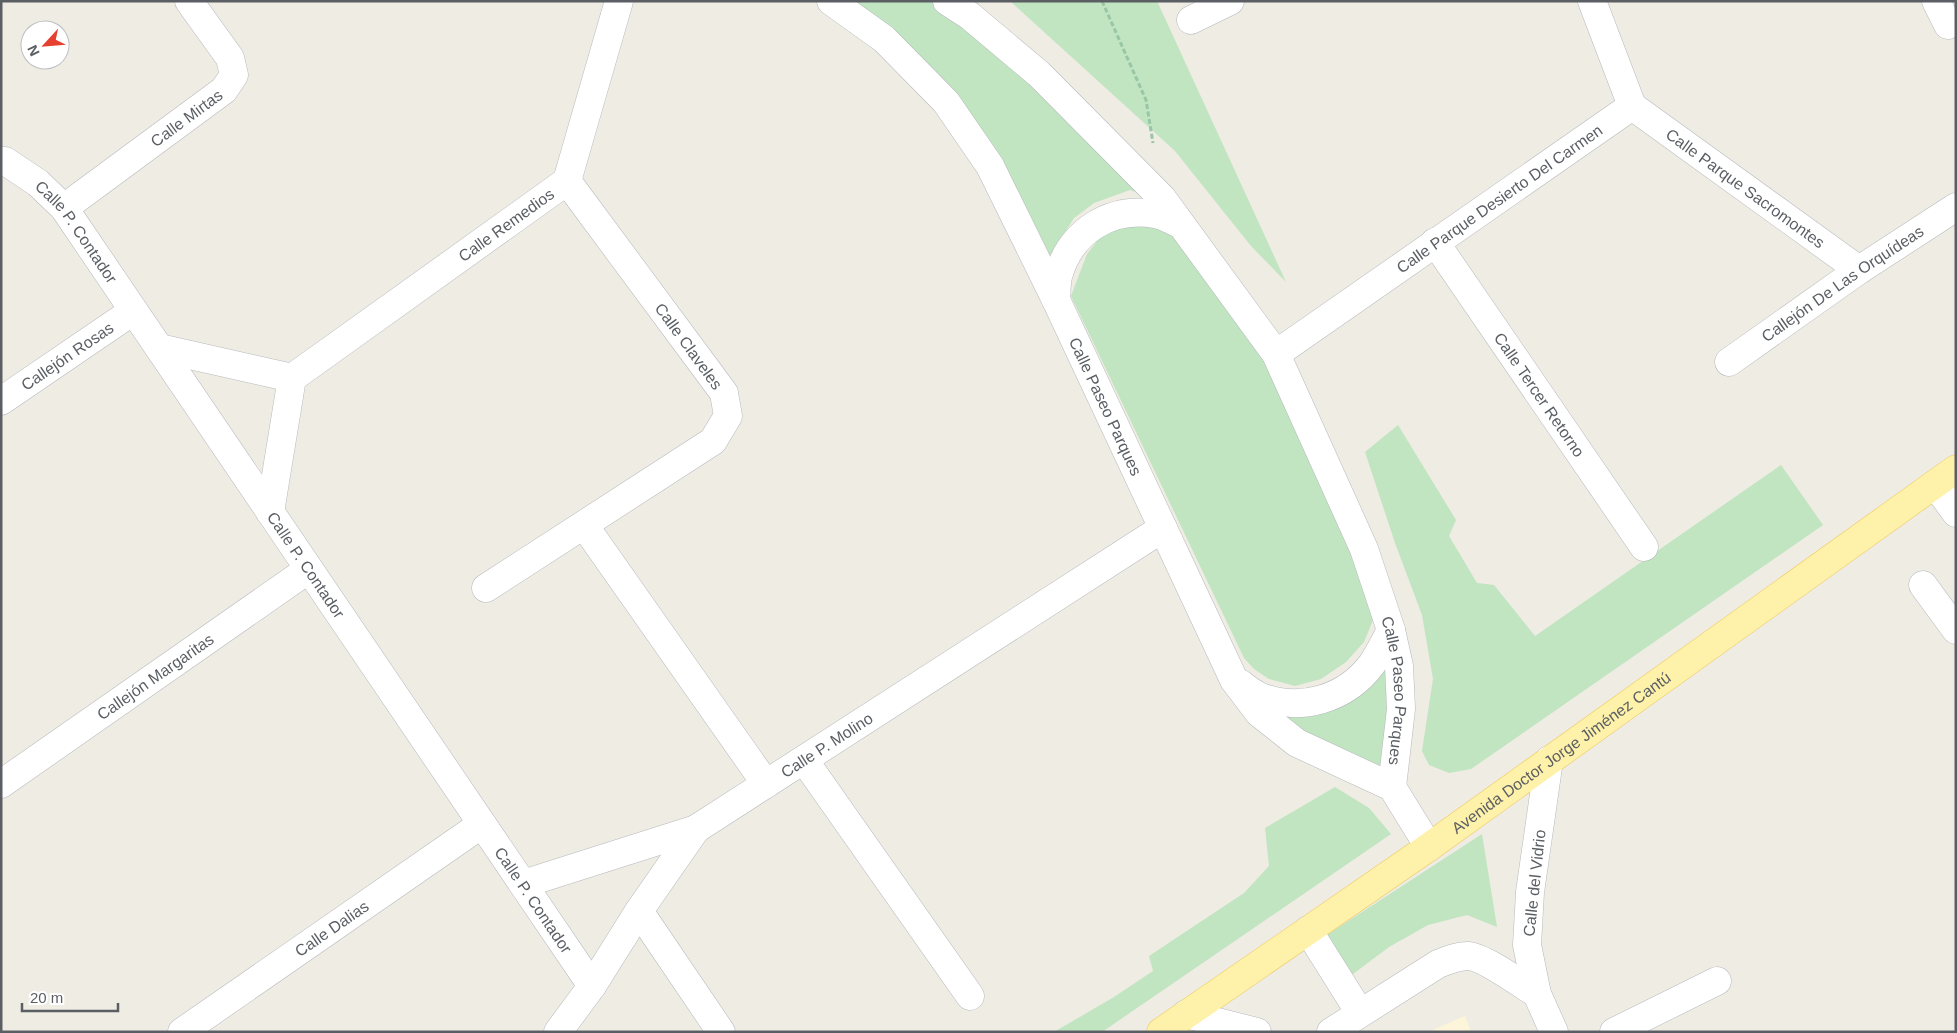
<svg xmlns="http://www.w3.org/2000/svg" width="1957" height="1033" font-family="Helvetica,sans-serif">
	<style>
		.commercial { fill: #fdf5d9 }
		.green { fill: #c0e5c0 }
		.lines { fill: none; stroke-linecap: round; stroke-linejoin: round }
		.minor-casing { stroke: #b6b9bd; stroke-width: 29 }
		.major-casing { stroke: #efc75b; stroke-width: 29 }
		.path { stroke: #99c6a6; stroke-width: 3; stroke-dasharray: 5 2.5; stroke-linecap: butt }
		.minor { stroke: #fff; stroke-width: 28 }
		.major { stroke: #fef1a9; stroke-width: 28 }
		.labels { text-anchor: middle; stroke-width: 4.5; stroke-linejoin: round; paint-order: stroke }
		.street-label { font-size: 16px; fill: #5b5f64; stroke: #fff }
	</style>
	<rect width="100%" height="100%" fill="#eeece3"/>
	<path class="commercial" d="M1465 1016 1471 1032H1428Z"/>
	<path class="green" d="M848 1H933L942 6 1064 110 1139 193 1130 190 1094 203 1074 218 1049 257 994 157Z
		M1010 1H1157L1286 282 1251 246 1175 151Z
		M1139 220 1167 227 1265 356 1355 552 1373 620 1364 642 1346 662 1321 679 1295 686 1269 679 1254 669 1244 658 1071 296 1087 254 1101 236Z
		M1398 425 1456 520 1449 536 1477 583 1494 585 1535 636 1781 465 1823 525 1471 769 1449 773 1429 765 1422 751 1433 679 1422 615 1395 543 1365 452Z
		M1387 651 1394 677 1381 772 1263 710 1283 708Z
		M1335 787 1369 808 1391 834 1102 1032H1054L1114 997 1153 971 1149 956 1244 893 1269 866 1265 828Z
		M1482 834 1497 927 1467 915 1428 925 1389 947 1341 983 1316 942Z"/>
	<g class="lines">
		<g class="minor-casing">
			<g id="minor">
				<path id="s1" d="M831 1 884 39 946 102 990 166 1056 300 1234 680 1259 713 1297 743 1392 787 1429 847"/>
				<path id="s2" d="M947 1 970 16 1039 74 1162 198 1276 354 1364 549 1391 630 1399 666 1401 709 1392 787"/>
				<path d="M1592 1 1632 106"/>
				<path d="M1936 1 1948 25"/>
				<path d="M1191 20 1230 1"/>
				<path id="s3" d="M1632 106 1859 270"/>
				<path id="s4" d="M1 161H5L38 183 64 208 592 986"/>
				<path id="s5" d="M64 208 224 90 234 75 230 58 189 1"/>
				<path id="s6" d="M1435 242 1644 547"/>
				<path d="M1056 300C1057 291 1056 281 1059 273 1072 231 1111 206 1155 214 1164 215 1172 221 1180 224"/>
				<path d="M159 348 292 378"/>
				<path id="s7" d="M1276 354 1632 106"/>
				<path id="s8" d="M1729 362 1859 270 1956 207"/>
				<path id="s9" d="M1 401 133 311"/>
				<path d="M1935 484 1956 513"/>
				<path id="s10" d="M270 512 292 378 567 181 619 1"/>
				<path d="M584 525 766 784"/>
				<path d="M1923 585 1956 630"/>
				<path d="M486 588 713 441 728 416 724 393 567 181"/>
				<path d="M1241 684C1247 689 1254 694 1261 697 1301 712 1346 699 1372 664 1379 654 1385 641 1391 630"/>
				<path d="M804 760 970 996"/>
				<path d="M1549 760 1530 892 1527 945 1537 994 1554 1032"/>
				<path id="s11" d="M1 784 309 569"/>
				<path d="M523 884 696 829"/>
				<path d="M639 911 721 1032"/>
				<path d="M1308 930 1360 1013"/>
				<path d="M1186 1014 1257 1032"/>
				<path id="s12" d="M182 1032 482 824"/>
				<path id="s13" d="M558 1032 592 986 639 911 696 829 1163 528"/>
				<path d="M1331 1032 1438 964C1448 960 1458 956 1468 956 1482 956 1523 985 1537 994"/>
				<path d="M1614 1032 1717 981"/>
			</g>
		</g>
		<g class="major-casing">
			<g id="major">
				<path id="s14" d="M1161 1032 1429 847 1956 469"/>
			</g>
		</g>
		<path class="path" d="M1102 1 1146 100 1153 143"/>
		<use href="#minor" class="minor"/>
		<use href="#major" class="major"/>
	</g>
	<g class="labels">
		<g class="street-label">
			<text dy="6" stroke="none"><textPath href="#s5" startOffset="152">Calle Mirtas</textPath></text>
			<text dy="6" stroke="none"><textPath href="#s3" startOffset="140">Calle Parque Sacromontes</textPath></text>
			<text dy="6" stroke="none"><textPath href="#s7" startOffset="272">Calle Parque Desierto Del Carmen</textPath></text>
			<text dy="6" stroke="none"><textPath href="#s10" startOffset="399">Calle Remedios</textPath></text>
			<text dy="6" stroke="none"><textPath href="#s4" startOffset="106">Calle P. Contador</textPath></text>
			<text dy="6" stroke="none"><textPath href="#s8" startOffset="138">Callejón De Las Orquídeas</textPath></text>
			<text transform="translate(689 346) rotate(54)" y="6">Calle Claveles</text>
			<text dy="6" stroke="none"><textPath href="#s9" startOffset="80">Callejón Rosas</textPath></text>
			<text dy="6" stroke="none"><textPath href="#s6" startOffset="185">Calle Tercer Retorno</textPath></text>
			<text dy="6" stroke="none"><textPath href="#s1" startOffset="498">Calle Paseo Parques</textPath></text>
			<text dy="6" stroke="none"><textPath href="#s4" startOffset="511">Calle P. Contador</textPath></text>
			<text dy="6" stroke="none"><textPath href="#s11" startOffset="188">Callejón Margaritas</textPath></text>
			<text dy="6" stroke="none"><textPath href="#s2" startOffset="846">Calle Paseo Parques</textPath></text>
			<text dy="6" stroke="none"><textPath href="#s13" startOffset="401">Calle P. Molino</textPath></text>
			<text dy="6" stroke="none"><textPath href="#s14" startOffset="488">Avenida Doctor Jorge Jiménez Cantú</textPath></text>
			<text transform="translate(1534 883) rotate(-84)" y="6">Calle del Vidrio</text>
			<text dy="6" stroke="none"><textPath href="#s4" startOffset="916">Calle P. Contador</textPath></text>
			<text dy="6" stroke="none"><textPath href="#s12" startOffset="182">Calle Dalias</textPath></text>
		</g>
	</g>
	<rect width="1957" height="1033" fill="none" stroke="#5b5f64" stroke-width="5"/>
	<g transform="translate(45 45) rotate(244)"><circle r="24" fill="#ffffff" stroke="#bdbfc1"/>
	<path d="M0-4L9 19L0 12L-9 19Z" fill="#e64031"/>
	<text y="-8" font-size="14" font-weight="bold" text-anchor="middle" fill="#5b5f64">N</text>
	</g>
	<path d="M22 1003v8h96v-8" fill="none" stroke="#5b5f64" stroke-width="2.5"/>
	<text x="30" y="1003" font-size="15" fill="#5b5f64" stroke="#ffffff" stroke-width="4" paint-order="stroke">20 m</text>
</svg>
